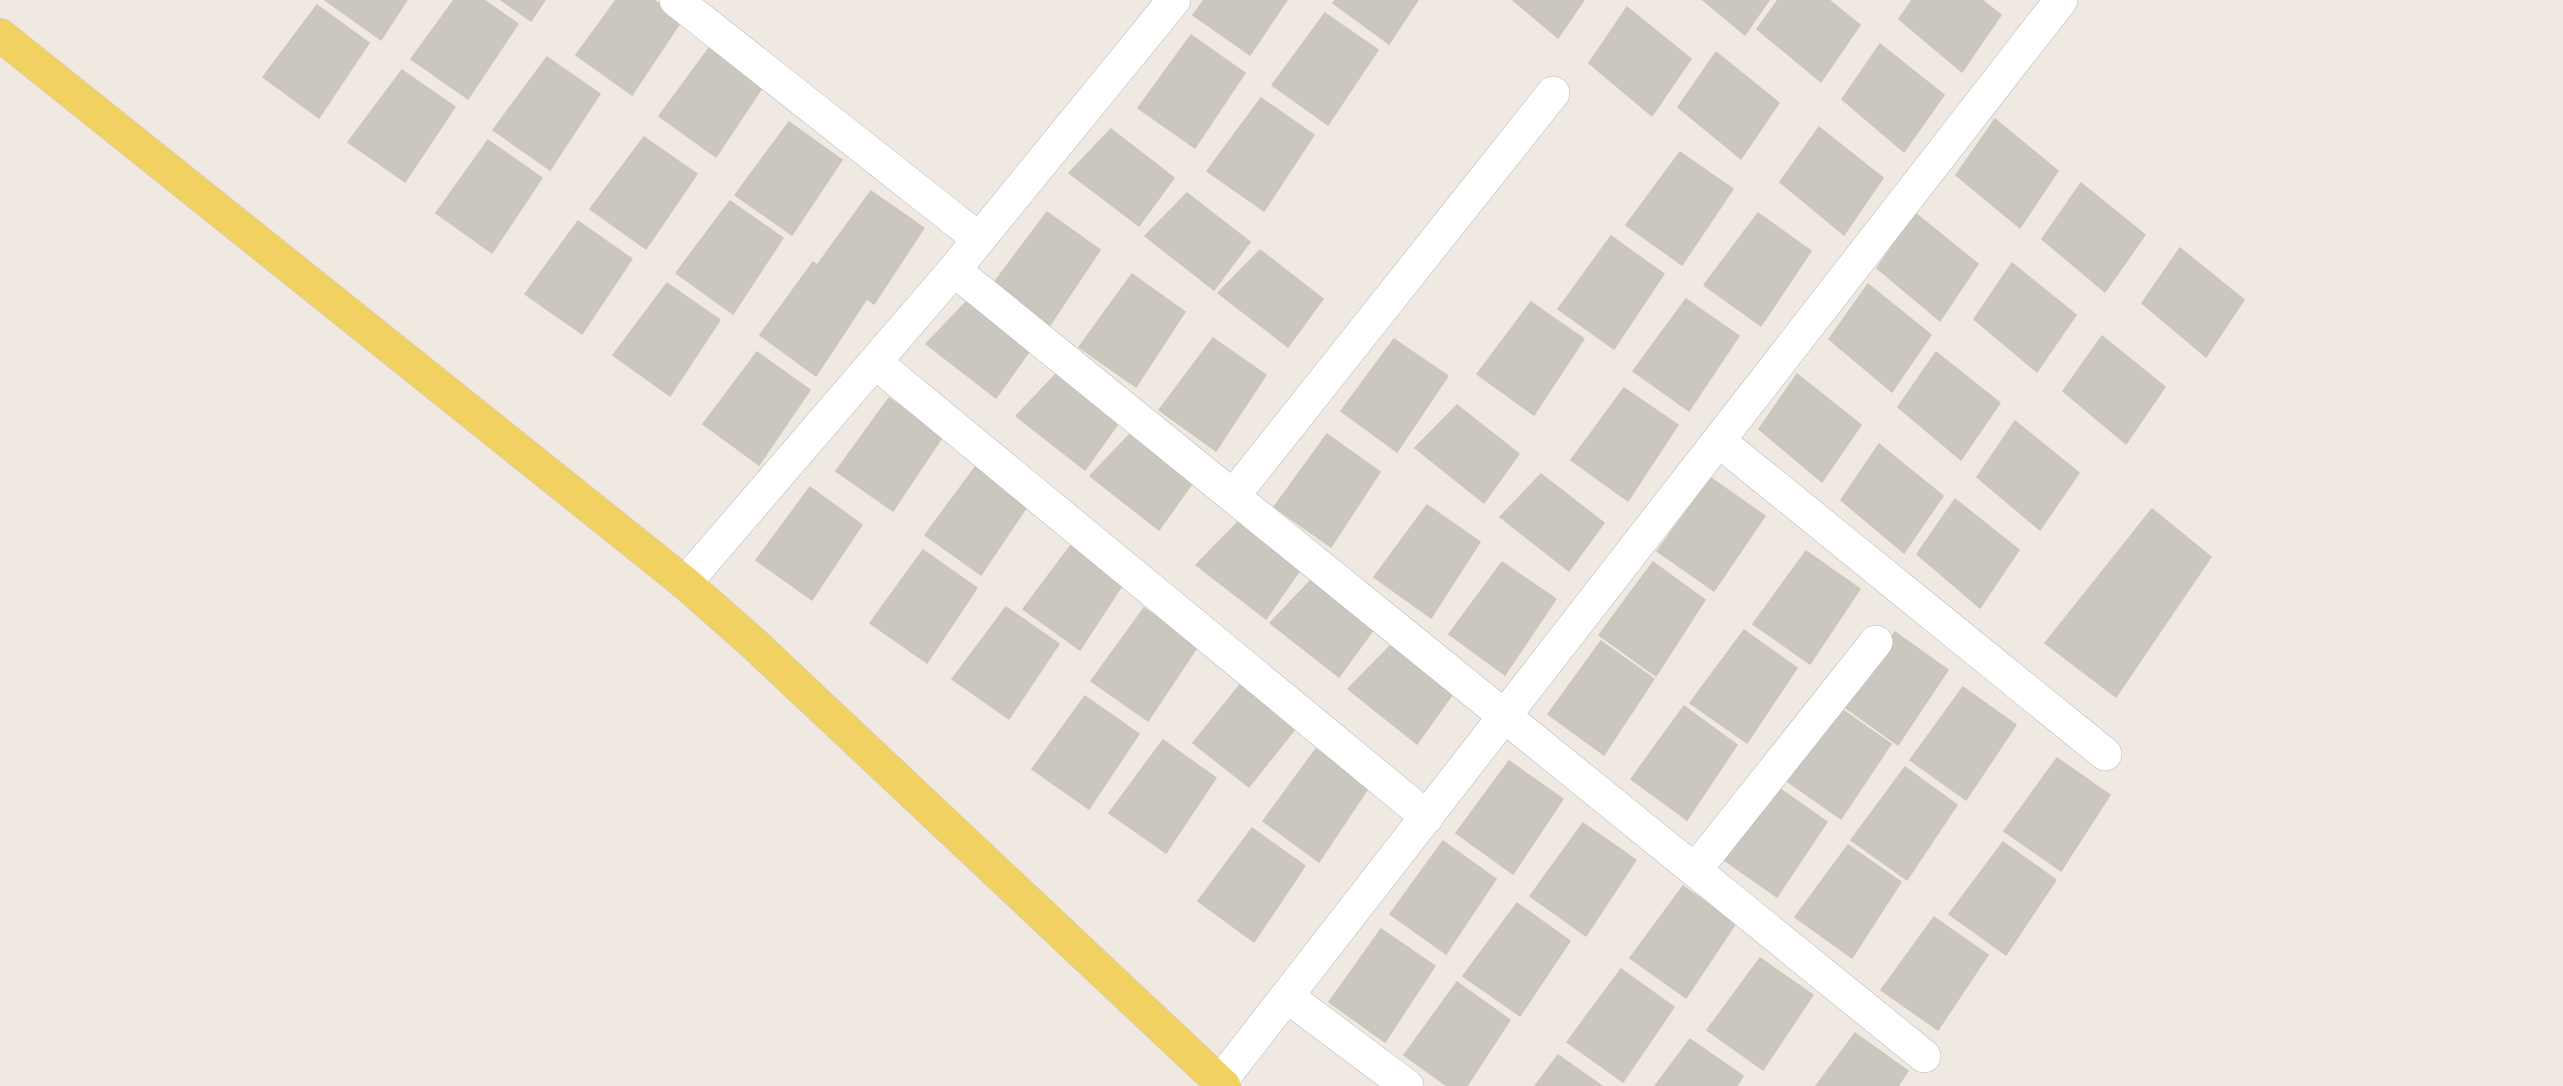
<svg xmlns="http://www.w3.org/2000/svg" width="2563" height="1086" font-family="Barlow,sans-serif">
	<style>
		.building { fill: #cbc7bf; stroke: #cbc5ba; stroke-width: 1.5 }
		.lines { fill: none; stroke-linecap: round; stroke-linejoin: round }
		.minor-casing { stroke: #b4b7c1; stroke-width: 34 }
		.major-casing { stroke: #c9c9c9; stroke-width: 34 }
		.minor { stroke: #fff; stroke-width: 33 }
		.major { stroke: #f2d163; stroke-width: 33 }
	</style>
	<rect width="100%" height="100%" fill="#efe9e1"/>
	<path class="building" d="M325 0H407L381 40Z
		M454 0H484L518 24 468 99 411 59Z
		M501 0H545L531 21Z
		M616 0H654L682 20 632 95 576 55Z
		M1204 0H1287L1250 55 1193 15Z
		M1335 0H1418L1389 44 1333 3Z
		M1513 0H1584L1558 38Z
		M1703 0H1769L1745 35Z
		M1778 0H1829L1860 25 1821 82 1757 29Z
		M1912 0H1982L2001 15 1962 72 1899 19Z
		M317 5 369 43 319 118 263 77Z
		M1627 7 1691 59 1652 116 1589 63Z
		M1325 13 1378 50 1328 125 1272 85Z
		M1191 35 1245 73 1195 148 1138 108Z
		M712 44 766 82 716 157 659 116Z
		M1880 44 1944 95 1904 152 1842 99Z
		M1716 52 1779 103 1741 159 1678 107Z
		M547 57 600 94 550 170 493 130Z
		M402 70 455 107 405 182 348 142Z
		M1261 98 1314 135 1264 211 1207 171Z
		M1995 119 2058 171 2020 228 1956 175Z
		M789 122 842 160 792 235 735 195Z
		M1819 127 1883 178 1844 235 1780 182Z
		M1111 129 1174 178 1139 226 1069 173Z
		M644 137 697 174 646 249 590 209Z
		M488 140 542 178 492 253 436 213Z
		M1680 152 1733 189 1682 265 1626 225Z
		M2081 183 2145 235 2105 292 2042 239Z
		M871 191 924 228 874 304 818 264Z
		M1187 193 1250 242 1214 290 1145 236Z
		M730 201 783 238 733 314 676 273Z
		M1047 212 1100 250 1050 325 993 284Z
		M1758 213 1811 251 1761 326 1704 285Z
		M1915 213 1978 264 1940 321 1877 268Z
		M578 221 632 259 582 334 525 294Z
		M1611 236 1664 274 1614 349 1558 309Z
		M2180 248 2244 300 2206 357 2142 303Z
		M1260 250 1323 299 1288 347 1218 293Z
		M813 262 866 300 816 376 760 335Z
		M2012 263 2076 315 2037 372 1974 319Z
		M1132 274 1185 312 1136 387 1079 347Z
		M667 283 720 320 670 396 613 355Z
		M1868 284 1931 335 1892 392 1829 339Z
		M1686 299 1739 336 1689 411 1633 371Z
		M968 300 1031 349 996 398 926 344Z
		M1531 302 1584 339 1534 415 1477 374Z
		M2102 336 2165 387 2126 444 2063 391Z
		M1213 338 1266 375 1216 451 1159 410Z
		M1394 339 1448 376 1397 452 1341 411Z
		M757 352 810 390 759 465 703 424Z
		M1936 352 2000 403 1961 460 1898 407Z
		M1057 373 1120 421 1085 470 1016 416Z
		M1797 374 1861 425 1822 482 1759 429Z
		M1624 388 1678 425 1628 501 1571 460Z
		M889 398 943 436 893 511 836 471Z
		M1457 405 1519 454 1484 503 1415 448Z
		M2015 421 2079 473 2040 530 1977 477Z
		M1131 433 1194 481 1159 530 1090 476Z
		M1327 434 1380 472 1331 547 1274 507Z
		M1879 444 1943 496 1904 553 1841 500Z
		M979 462 1032 499 981 575 925 535Z
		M1541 474 1604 523 1569 571 1500 517Z
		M1711 478 1765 516 1714 591 1657 551Z
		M810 487 862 525 812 600 756 560Z
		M1955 499 2019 550 1980 608 1917 554Z
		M1427 505 1480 542 1431 618 1374 577Z
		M2152 509 2211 557 2116 697 2045 643Z
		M1238 522 1300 570 1266 619 1196 565Z
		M1077 537 1129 575 1080 650 1023 609Z
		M923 550 977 588 927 663 870 623Z
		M1806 551 1860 589 1810 664 1753 624Z
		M1502 562 1556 599 1505 675 1449 634Z
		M1653 562 1705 600 1656 676 1599 635Z
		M1311 580 1374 629 1339 677 1270 623Z
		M1006 607 1059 644 1009 719 952 679Z
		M1144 608 1198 646 1148 721 1091 681Z
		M1744 630 1797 668 1747 743 1690 703Z
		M1895 632 1948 670 1898 745 1842 705Z
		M1601 641 1654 679 1604 755 1548 714Z
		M1390 646 1452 695 1417 744 1348 689Z
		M1243 681 1298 725 1249 787 1193 743Z
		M1963 687 2016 725 1966 800 1910 760Z
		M1085 696 1139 734 1089 809 1032 769Z
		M1684 706 1737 745 1687 820 1631 779Z
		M1837 706 1891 744 1841 819 1784 779Z
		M1163 740 1216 778 1166 853 1109 813Z
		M1316 749 1369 787 1319 862 1263 821Z
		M2057 758 2110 795 2061 871 2004 831Z
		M1509 761 1563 799 1513 874 1456 833Z
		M1905 767 1957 805 1907 880 1851 840Z
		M1773 784 1827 822 1777 897 1720 857Z
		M1583 823 1636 860 1586 936 1530 896Z
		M1252 828 1305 866 1254 942 1198 901Z
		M1443 841 1496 879 1446 954 1390 914Z
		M2003 842 2056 880 2006 955 1949 914Z
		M1848 845 1901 882 1852 958 1795 917Z
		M1683 886 1736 923 1686 998 1630 958Z
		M1517 903 1570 941 1520 1016 1463 976Z
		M1934 917 1988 955 1938 1030 1881 990Z
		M1381 929 1435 966 1385 1042 1329 1002Z
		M1760 958 1813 995 1763 1070 1707 1030Z
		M1621 969 1674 1007 1623 1082 1567 1042Z
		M1457 982 1510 1020 1467 1086H1447L1404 1055Z
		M1855 1033 1908 1071 1898 1086H1816Z
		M1690 1039 1743 1076 1737 1086H1655Z
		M1558 1055 1602 1086H1535Z"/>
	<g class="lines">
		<g class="minor-casing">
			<path id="minor" d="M676 0 979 239
				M954 270 1924 1056
				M875 362 1427 817
				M1719 441 2105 754
				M1233 496 1553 93
				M685 583 954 270 1174 0
				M1695 870 1876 642
				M1288 997 1407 1086
				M1220 1082 2061 0"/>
		</g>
		<g class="major-casing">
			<path id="major" d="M0 35 685 583 752 642 1224 1086"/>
		</g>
		<use href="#minor" class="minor"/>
		<use href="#major" class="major"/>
	</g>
</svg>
